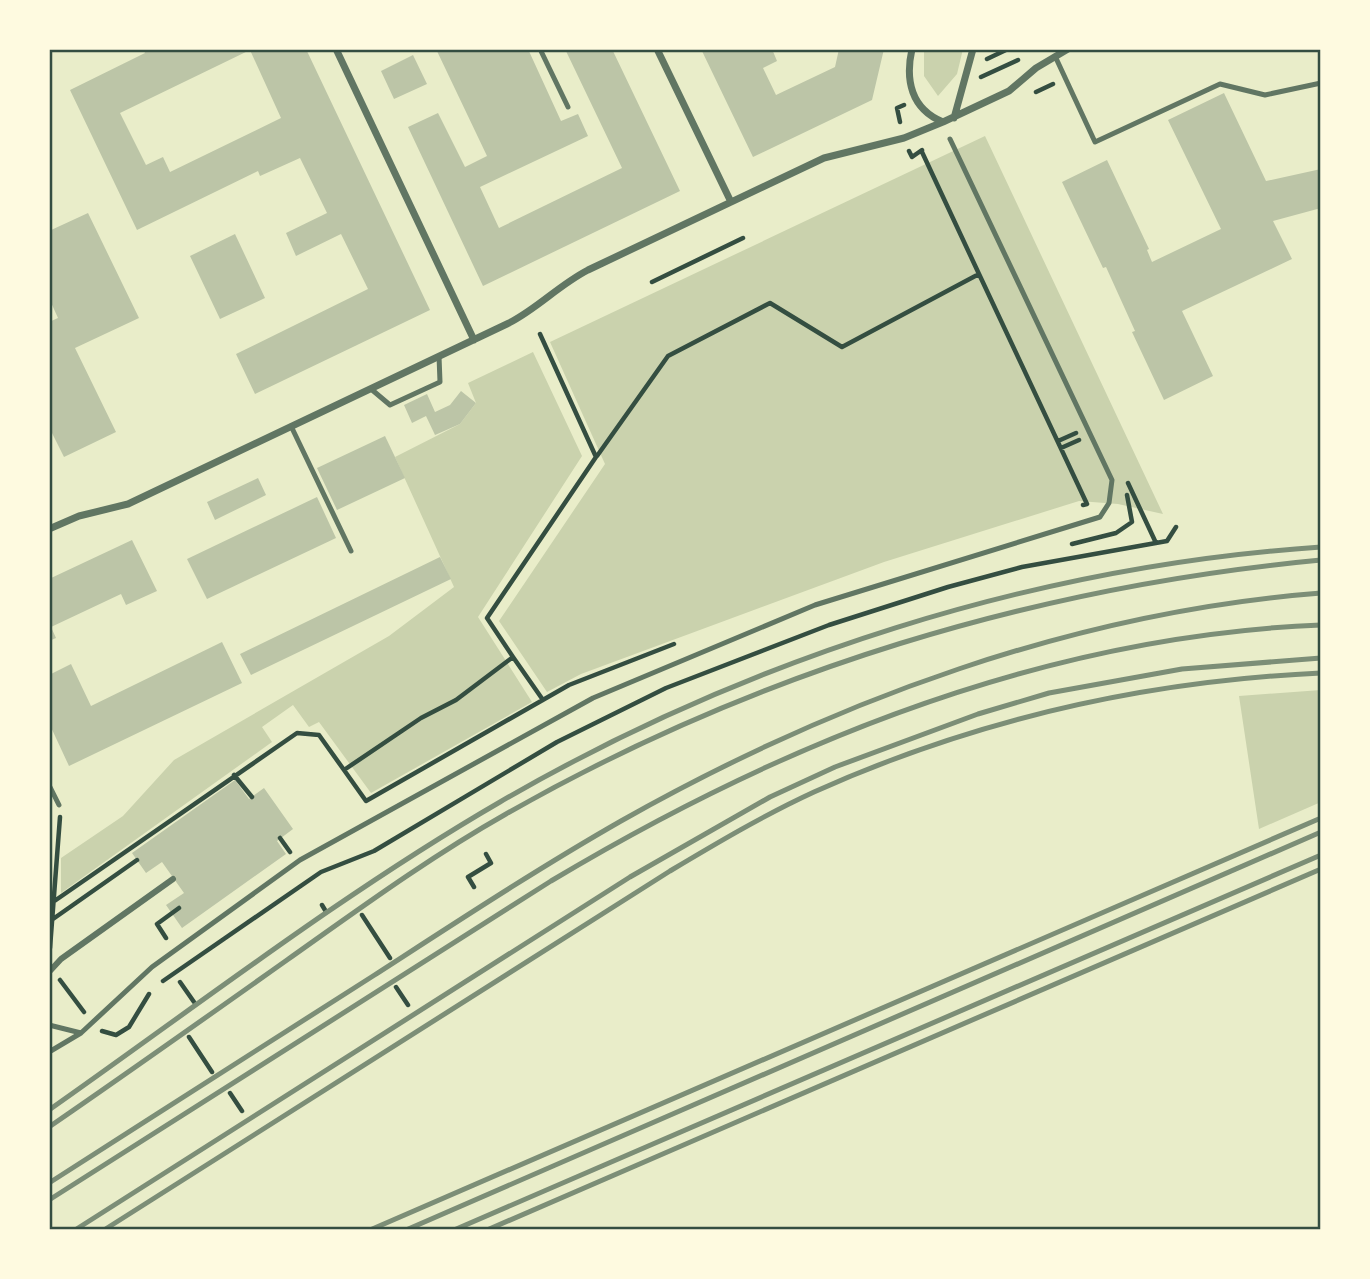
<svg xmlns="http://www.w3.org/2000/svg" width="1370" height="1279" font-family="Mulish,sans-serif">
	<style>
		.green { fill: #cad2ad }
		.building { fill: #bcc5a7; fill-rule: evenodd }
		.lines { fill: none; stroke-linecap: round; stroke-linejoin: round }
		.path { stroke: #344e41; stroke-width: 4.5 }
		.service { stroke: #617663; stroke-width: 5 }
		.pedestrian { stroke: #617663; stroke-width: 6 }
		.minor { stroke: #617663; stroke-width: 7 }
		.rail { stroke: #7c8e77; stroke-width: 5 }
		.neatline { fill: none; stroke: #344e41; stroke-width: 2.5 }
	</style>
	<rect width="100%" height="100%" fill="#e9edc9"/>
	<path class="green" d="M924 49H963L957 74 938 96 924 76Z
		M985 136 1163 514 1118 504 1079 501 884 562 581 674 547 692 499 621 605 464 550 342Z
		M533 352 582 456 478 617 532 702 371 793 319 722 309 727 293 705 262 727 272 742 61 893V858L123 816 174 760 389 636 454 587 395 457 460 424 476 403 468 383Z
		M1321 690V802L1259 829 1239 696Z"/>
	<path class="building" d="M143 49H306L430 310 255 394 236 354 368 289 341 234 296 256 286 233 327 213 300 158 260 176 258 171 137 230 70 90 145 53ZM250 50 281 118 170 172 163 157 146 165 120 113Z
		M436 49H528L561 121 578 114 588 136 480 187 499 228 622 168 565 49H612L680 191 483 286 408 127 438 113 465 167 487 156Z
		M701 49H772L777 61 763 68 776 95 835 67 839 49H884L872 100 753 157Z
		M413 55 427 84 394 99 381 71Z
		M1224 93 1266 181 1321 169V208L1273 221 1292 259 1182 311 1213 376 1164 400 1132 332 1135 331 1106 267 1103 268 1062 182 1107 160 1149 249 1147 250 1152 262 1221 229 1168 120Z
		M88 213 139 318 75 348 116 432 64 457 49 427V322L58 318 49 298V231Z
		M235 234 265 298 220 319 190 256Z
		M461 391 476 403 460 424 435 435 426 416 412 423 404 405 427 394 435 412 450 405Z
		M385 436 405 478 337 510 317 468Z
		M258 478 266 495 215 520 207 502Z
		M317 497 336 538 207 599 187 559Z
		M132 540 157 591 126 605 121 594 51 627 56 638 49 641V579Z
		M440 557 451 579 251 675 240 654Z
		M222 642 242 683 69 766 49 723V675L71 664 91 706Z
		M235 780 249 799 264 788 293 829 277 841 286 854 182 928 166 905 184 893 162 862 146 873 132 853Z"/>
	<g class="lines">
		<path class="path" d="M987 59 1008 49
			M981 77 1018 60
			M1036 92 1053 84
			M900 122 897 108 904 105
			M909 151 912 157 922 150
			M979 274 1087 504 1083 505
			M652 282 743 238
			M540 334 596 457 487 618 513 657 456 700 421 718 344 770 366 801 569 685 674 644
			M1058 441 1076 433
			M1061 448 1079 440
			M597 456 668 356 770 303 842 347 979 274 922 152
			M1128 483 1156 543
			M1072 544 1116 533 1132 522 1127 495
			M513 657 543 700
			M234 775 252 797
			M280 838 290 852
			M474 887 468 877 491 863 486 854
			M53 902 297 733 319 735 344 770
			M322 905 325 910
			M362 915 390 958
			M53 919 137 860
			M166 938 157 924 179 908
			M50 948 60 817
			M60 980 84 1012
			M163 981 321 872 374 851 557 742 666 688 829 625 948 587 1022 567 1167 541 1176 527
			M180 982 194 1002
			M396 987 408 1005
			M102 1031 116 1035 129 1027 149 994
			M189 1037 212 1072
			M230 1093 242 1111"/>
		<path class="service" d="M540 49 568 107
			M1055 56 1095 142 1220 84 1265 95 1321 83
			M371 389 390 405 440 382 439 356
			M291 426 351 551
			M49 785 59 805
			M49 1025 81 1033 49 1052
			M81 1033 152 967 300 860 593 698 815 605 1100 517 1109 503 1112 480 950 139"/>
		<path class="pedestrian" d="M49 972 61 959 173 879"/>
		<path class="minor" d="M336 49 474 340
			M657 49 731 202
			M912 49C905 80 911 109 943 122
			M954 118 973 49
			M49 529 79 516 128 504 509 323C538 308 559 285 588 270L824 158 904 138 943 122 1009 91 1036 68 1068 49"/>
		<path class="rail" d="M49 1110C197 1006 343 893 500 802 748 658 1035 566 1321 547
			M49 1127C129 1072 208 1016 287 960 359 909 430 857 506 814 757 671 1034 587 1321 560
			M49 1183C157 1114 265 1044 373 976 455 923 537 869 621 821 835 700 1076 612 1321 593
			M49 1200 551 881C785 741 1045 636 1321 625
			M75 1230 630 877 770 797 835 767 978 714 1049 693 1182 669 1321 658
			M104 1230 670 871C717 843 764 815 814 792 974 720 1146 681 1321 673
			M370 1230 1321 818
			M406 1230 1321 832
			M454 1230 1321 855
			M487 1230 1321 869"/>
	</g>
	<rect width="1370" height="1279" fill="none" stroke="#fefae0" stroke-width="102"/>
	<rect x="51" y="51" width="1268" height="1177" class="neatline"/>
</svg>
